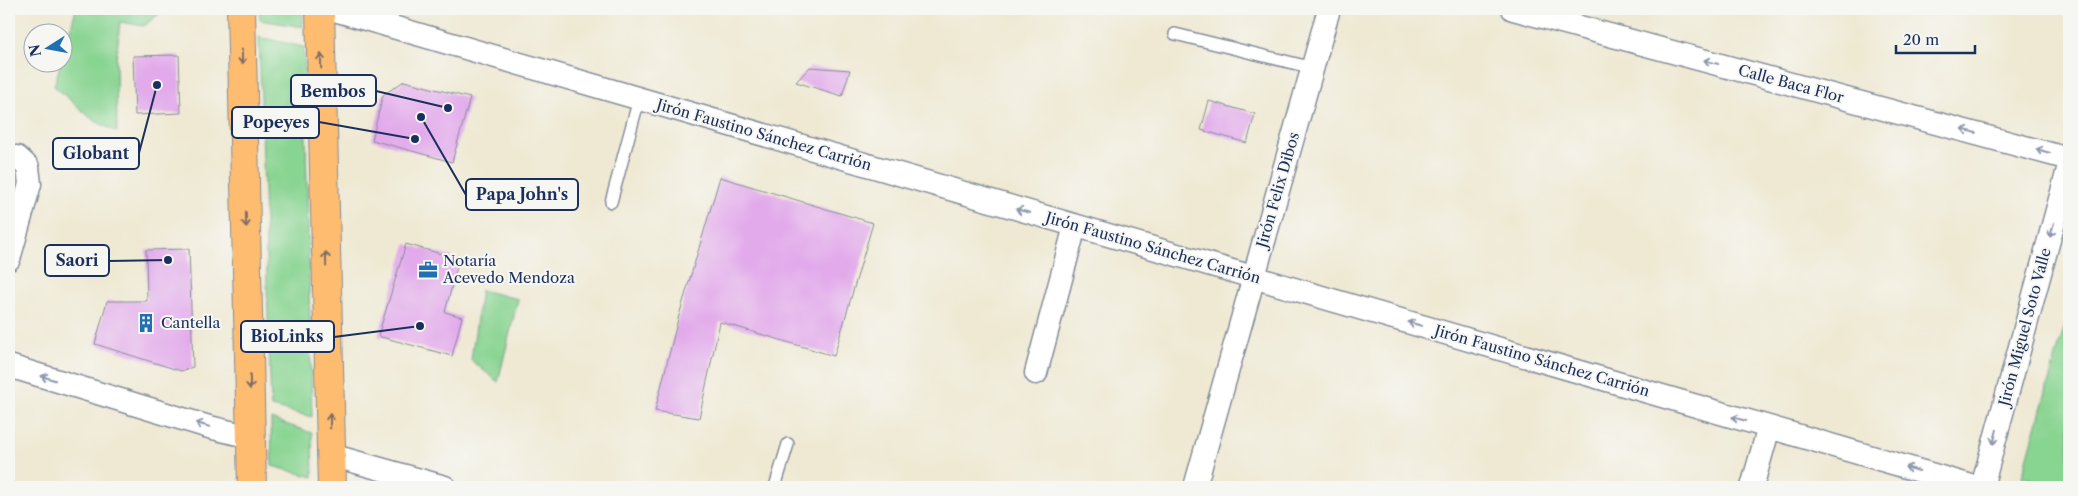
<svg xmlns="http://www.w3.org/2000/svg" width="2078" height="496" font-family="'Libre Caslon Text',serif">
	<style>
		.green { fill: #88d491; stroke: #528278 }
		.building { fill: #e2aaeb }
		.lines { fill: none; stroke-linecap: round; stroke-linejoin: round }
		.lane-casing { stroke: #858c98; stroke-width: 14 }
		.street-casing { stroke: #858c98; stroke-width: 25 }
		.primary-casing { stroke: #858c98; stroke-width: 30 }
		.lane { stroke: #fff; stroke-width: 11 }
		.street { stroke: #fff; stroke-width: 22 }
		.primary { stroke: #febc70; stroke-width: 28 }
		.oneway { stroke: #816e66 }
		.oneway2 { stroke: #8d97ae }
		.labels { text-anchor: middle; stroke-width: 4; stroke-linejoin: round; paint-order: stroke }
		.street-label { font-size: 15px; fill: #1b2f5e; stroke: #f6f6f2 }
		.poi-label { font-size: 15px; fill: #1b2f5e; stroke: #f6f6f2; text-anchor: start }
		.leader { fill: none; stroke: #1b2f5e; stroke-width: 2 }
		.callout-dot { fill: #1b2f5e; stroke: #f6f6f2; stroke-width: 2 }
		.callout { fill: #f6f6f2; stroke: #1b2f5e; stroke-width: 2 }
		.callout-label { font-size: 16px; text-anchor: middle; font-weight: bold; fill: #1b2f5e }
	</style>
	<rect width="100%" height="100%" fill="#f6f6f2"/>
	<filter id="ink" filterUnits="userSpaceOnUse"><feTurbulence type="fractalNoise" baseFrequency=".02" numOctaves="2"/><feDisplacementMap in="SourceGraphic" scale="10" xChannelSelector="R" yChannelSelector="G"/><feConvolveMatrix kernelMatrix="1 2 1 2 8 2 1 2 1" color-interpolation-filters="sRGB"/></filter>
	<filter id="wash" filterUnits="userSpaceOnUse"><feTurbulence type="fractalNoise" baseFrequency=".0096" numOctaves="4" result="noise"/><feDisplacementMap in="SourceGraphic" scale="20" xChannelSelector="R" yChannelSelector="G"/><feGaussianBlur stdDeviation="1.12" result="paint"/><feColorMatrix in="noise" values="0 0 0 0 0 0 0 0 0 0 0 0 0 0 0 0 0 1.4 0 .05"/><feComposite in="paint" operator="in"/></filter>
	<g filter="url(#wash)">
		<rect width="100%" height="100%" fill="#efe9d3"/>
		<path class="green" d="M76 9H163L160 13 144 26 120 22 116 61 117 132 93 120 54 86Z
			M259 9H303V27L260 20Z
			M259 37 304 47 312 417 271 407Z
			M481 290 518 299 498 382 471 360Z
			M2069 310V487H2061L2022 477Z
			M271 419 312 433 313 477 272 466Z"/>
		<g id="blocks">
			<path class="building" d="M179 55 181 113 135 115 133 56Z
				M810 67 850 70 842 96 796 82Z
				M404 81 470 98 452 162 372 140 383 95Z
				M1209 101 1255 114 1247 143 1201 130Z
				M720 177 873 223 834 356 720 322 699 418 655 411 678 319Z
				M406 244 459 259 445 312 462 317 452 356 378 336Z
				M189 249 193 367 181 371 95 344 107 301H147L146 250Z"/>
		</g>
	</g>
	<g filter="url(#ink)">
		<use href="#blocks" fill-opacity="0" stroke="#858c98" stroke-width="1"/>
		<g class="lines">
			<g class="lane-casing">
				<path id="lane" d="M1175 34 1313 68
					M611 202 639 99
					M775 487 788 444"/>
			</g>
			<g class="street-casing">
				<path id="street" d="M331 9 1975 487
					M1513 9 2069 159
					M9 158 17 157 28 167 30 184 9 259
					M9 366 209 427 251 437
					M1036 373 1075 226
					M331 455 445 487
					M1195 487 1329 9
					M1752 487 1769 427
					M1982 487 2069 166"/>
			</g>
			<g class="primary-casing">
				<path id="primary" d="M241 9 252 487
					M320 9 332 487"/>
			</g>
			<use href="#lane" class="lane"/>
			<use href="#street" class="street"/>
			<use href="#primary" class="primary"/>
		</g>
		<defs><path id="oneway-shaft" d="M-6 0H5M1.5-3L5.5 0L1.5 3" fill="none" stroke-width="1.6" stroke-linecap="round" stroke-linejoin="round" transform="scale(1.25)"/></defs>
		<g class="oneway">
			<use href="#oneway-shaft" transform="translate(242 57) rotate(89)"/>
			<use href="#oneway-shaft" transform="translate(321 61) rotate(-91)"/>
			<use href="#oneway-shaft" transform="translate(246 220) rotate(89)"/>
			<use href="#oneway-shaft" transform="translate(326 259) rotate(-91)"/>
			<use href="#oneway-shaft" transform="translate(250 382) rotate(89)"/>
			<use href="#oneway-shaft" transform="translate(330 421) rotate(-91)"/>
		</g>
		<g class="oneway2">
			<use href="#oneway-shaft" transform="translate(1711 62) rotate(-165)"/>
			<use href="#oneway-shaft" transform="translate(1969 131) rotate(-165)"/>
			<use href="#oneway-shaft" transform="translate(2043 151) rotate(-164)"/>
			<use href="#oneway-shaft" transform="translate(1023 211) rotate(-164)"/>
			<use href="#oneway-shaft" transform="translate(2052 230) rotate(105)"/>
			<use href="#oneway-shaft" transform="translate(1415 324) rotate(-164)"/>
			<use href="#oneway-shaft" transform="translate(48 378) rotate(-163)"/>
			<use href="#oneway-shaft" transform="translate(1739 419) rotate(-164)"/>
			<use href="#oneway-shaft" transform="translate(203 425) rotate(-164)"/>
			<use href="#oneway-shaft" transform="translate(1995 437) rotate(105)"/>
			<use href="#oneway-shaft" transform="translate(1912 469) rotate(-164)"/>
		</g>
	</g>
	<defs>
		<g id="office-bare" transform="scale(1.5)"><path d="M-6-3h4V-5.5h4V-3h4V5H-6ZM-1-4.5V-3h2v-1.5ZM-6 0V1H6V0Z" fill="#1f6fb2" stroke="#f6f6f2" stroke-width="2.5" paint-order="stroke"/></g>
		<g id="building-bare" transform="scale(1.5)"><path d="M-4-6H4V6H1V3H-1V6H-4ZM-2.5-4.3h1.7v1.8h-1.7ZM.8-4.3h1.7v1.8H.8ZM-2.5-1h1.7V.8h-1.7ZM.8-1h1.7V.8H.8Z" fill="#1f6fb2" stroke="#f6f6f2" stroke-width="2.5" paint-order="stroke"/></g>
	</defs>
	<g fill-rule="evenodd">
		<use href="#office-bare" x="428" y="270"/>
		<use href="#building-bare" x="146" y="323"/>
	</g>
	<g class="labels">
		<g class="street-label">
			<text transform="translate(1791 84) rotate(15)" y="5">Calle Baca Flor</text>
			<text transform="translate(764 135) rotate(16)" y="5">Jirón Faustino Sánchez Carrión</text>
			<text transform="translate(1278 190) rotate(-74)" y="5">Jirón Felix Dibos</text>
			<text transform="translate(1153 248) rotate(16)" y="5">Jirón Faustino Sánchez Carrión</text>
			<text transform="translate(2025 327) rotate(-75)" y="5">Jirón Miguel Soto Valle</text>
			<text transform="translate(1542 361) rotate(16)" y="5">Jirón Faustino Sánchez Carrión</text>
		</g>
		<g class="poi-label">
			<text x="443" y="266">Notaría<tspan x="443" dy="17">Acevedo Mendoza</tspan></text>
			<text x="161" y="328">Cantella</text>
		</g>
	</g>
	<path class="leader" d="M448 108L376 91M415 139L319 122M157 85L139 153M421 117L466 195M168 260L109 261M420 326L334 337"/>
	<g class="callout-dot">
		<circle cx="448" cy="108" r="5"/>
		<circle cx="415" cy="139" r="5"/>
		<circle cx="157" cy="85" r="5"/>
		<circle cx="421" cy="117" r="5"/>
		<circle cx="168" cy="260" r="5"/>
		<circle cx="420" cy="326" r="5"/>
	</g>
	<g class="callout">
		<rect x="291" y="75" width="85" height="31" rx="5"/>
		<rect x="232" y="107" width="87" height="31" rx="5"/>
		<rect x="53" y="138" width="86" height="31" rx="5"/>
		<rect x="466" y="179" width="112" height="31" rx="5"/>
		<rect x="45" y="245" width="64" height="31" rx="5"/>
		<rect x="241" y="321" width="93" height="31" rx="5"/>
	</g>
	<g class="callout-label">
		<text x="333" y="97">Bembos</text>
		<text x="276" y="128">Popeyes</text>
		<text x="96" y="159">Globant</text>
		<text x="522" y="200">Papa John's</text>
		<text x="77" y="266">Saori</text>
		<text x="287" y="342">BioLinks</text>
	</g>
	<rect width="2078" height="496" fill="none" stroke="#f6f6f2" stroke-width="30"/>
	<g transform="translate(48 48) rotate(259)"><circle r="24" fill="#f6f6f2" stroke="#9ea6b7"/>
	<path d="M0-4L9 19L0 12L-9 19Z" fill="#1f6fb2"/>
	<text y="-8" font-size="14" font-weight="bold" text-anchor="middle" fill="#1b2f5e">N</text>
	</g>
	<path d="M1896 45v8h79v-8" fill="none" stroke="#1b2f5e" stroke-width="2.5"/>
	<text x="1903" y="45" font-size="15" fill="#1b2f5e" stroke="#f6f6f2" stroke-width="4" paint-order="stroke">20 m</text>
</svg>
